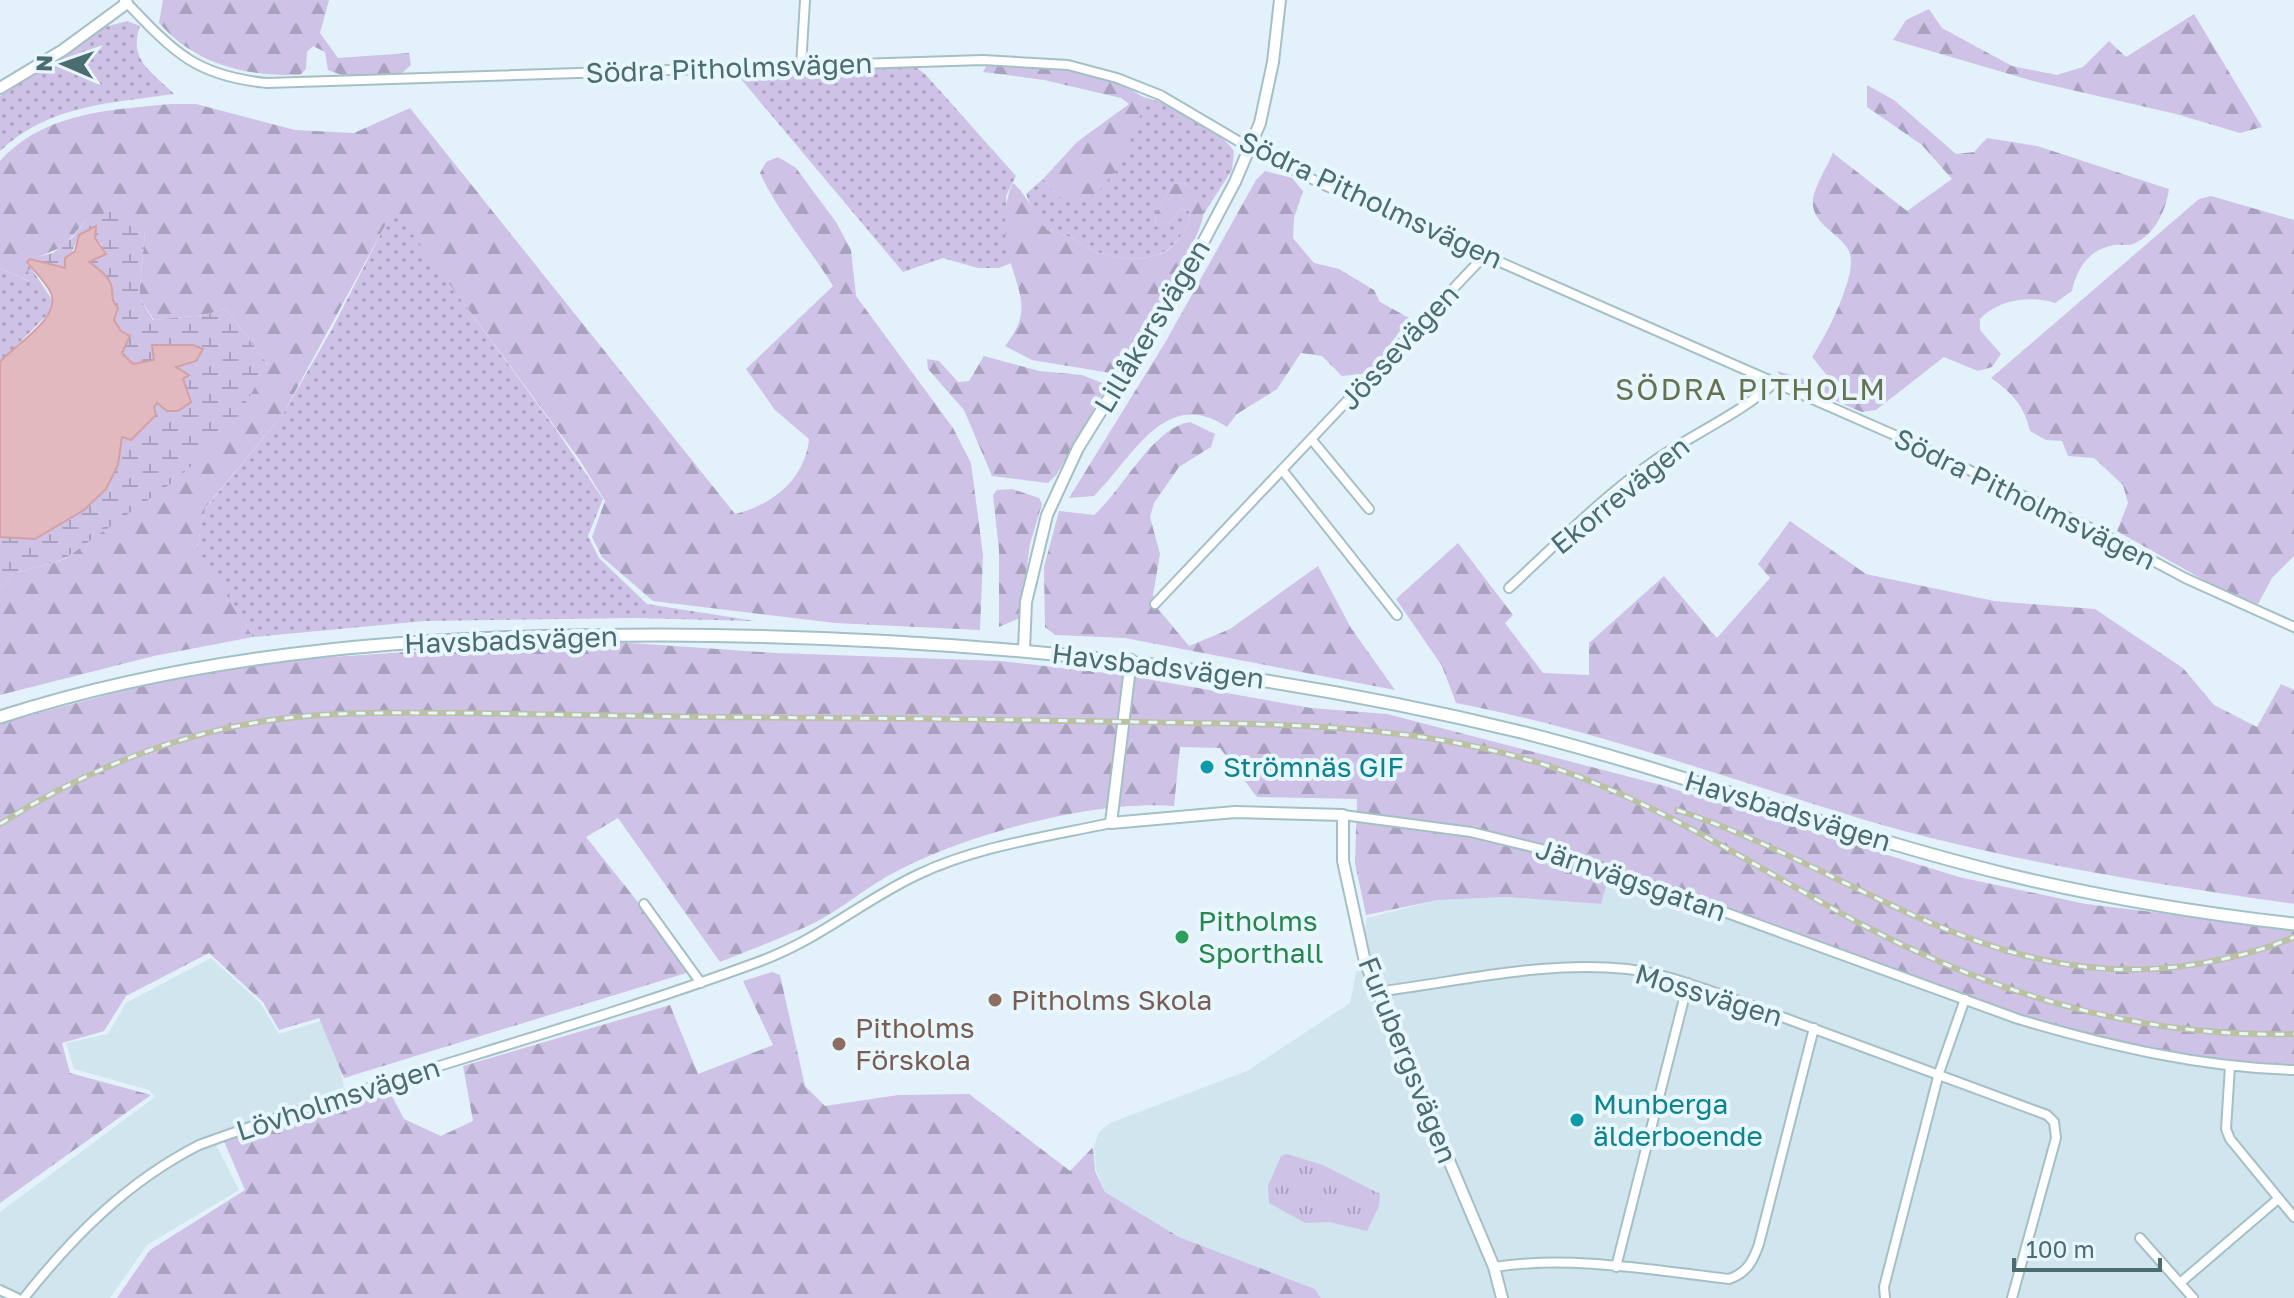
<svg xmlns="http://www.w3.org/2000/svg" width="2294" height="1298" font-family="'Golos Text',sans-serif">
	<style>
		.residential { fill: #d0e5ee }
		.grass { fill: url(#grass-dots) }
		.forest { fill: url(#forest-firs) }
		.wetland { fill: url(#wetland-marsh) }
		.park { fill: url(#park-tufts) }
		.water { fill: #e2b9be; stroke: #d3a0a6; stroke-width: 2 }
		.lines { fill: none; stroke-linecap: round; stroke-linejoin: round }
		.minor-casing { stroke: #a5c0c5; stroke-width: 12 }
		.tertiary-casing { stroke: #a5c0c5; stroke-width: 14 }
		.secondary-casing { stroke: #a2c0c6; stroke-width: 15 }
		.minor { stroke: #fff; stroke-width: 8 }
		.tertiary { stroke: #fff; stroke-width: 10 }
		.secondary { stroke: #fff; stroke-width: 11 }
		.rail-casing { stroke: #bac2a3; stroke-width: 6 }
		.rail { stroke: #e8f6fe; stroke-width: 3; stroke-dasharray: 9; stroke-linecap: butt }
		.culture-dot { fill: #0f9aa8; stroke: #e8f6fe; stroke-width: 3 }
		.leisure-dot { fill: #2e9e5b; stroke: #e8f6fe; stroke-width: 3 }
		.education-dot { fill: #8d6e63; stroke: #e8f6fe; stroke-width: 3 }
		.labels { text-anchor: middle; stroke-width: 8; stroke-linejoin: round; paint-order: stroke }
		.street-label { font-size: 28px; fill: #4b6d70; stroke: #e8f6fe }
		.culture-label { font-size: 28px; fill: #0d838f; stroke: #e8f6fe; text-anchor: start }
		.leisure-label { font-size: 28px; fill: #27864d; stroke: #e8f6fe; text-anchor: start }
		.education-label { font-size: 28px; fill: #785e54; stroke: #e8f6fe; text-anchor: start }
		.neighbourhood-label { font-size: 30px; letter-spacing: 2px; fill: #667252; stroke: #e8f6fe }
	</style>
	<defs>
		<pattern id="grass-dots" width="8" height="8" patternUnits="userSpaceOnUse" patternTransform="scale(2)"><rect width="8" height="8" fill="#cec2e6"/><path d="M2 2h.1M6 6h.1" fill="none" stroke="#a9a2bf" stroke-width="1.8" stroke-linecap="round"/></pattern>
		<pattern id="forest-firs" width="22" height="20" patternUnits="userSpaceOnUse" patternTransform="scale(2)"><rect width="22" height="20" fill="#cec2e6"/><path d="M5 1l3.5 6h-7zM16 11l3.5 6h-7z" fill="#a9a2bf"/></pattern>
		<pattern id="wetland-marsh" width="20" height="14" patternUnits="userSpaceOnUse" patternTransform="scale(2)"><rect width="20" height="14" fill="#cec2e6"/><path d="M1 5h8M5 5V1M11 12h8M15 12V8" fill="none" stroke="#a9a2bf"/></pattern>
		<pattern id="park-tufts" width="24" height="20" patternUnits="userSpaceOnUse" patternTransform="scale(2)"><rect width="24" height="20" fill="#cec2e6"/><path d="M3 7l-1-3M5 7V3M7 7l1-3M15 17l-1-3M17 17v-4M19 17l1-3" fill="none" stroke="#a9a2bf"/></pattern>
	</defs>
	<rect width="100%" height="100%" fill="#e3f2fa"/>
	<path class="residential" d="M1612 870 2294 1060V1298H1321L1315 1289 1179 1237 1105 1192 1096 1170 1094 1146 1099 1132 1110 1123 1247 1071 1350 1003 1367 918 1438 900 1506 897 1601 904Z
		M211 958 260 1003 279 1034 330 1018 344 1087 211 1135 239 1190 147 1245 110 1298H0V1212L155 1097 149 1090 74 1069 66 1043 108 1034 126 1003Z"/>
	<path class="grass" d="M127 21 140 26C128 60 151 71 174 94 111 103 48 105 0 151V96L105 27Z
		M891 68H917L925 74 1016 176 1006 196 1011 263 999 268H978L943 258 903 272 741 79 743 75Z
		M1143 97C1174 104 1215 126 1234 151L1232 170 1203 215 1185 183 1173 184 1155 214 1156 226 1173 220 1181 208 1189 211 1190 220C1185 229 1177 244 1167 250 1148 263 1112 260 1093 250 1076 241 1067 233 1047 230L1035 217 1026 194 1043 179 1059 197C1085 173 1142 133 1143 97Z
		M394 208 555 428 603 499 588 536 599 558 647 604 755 621 635 618 425 621 253 637 197 549 204 510 283 414 332 329Z
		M27 262 53 301 49 313 0 362V268L28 281Z"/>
	<path class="forest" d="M163 0H329L320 33 338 58 409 53 411 65 402 73 344 76 328 70 325 52 313 46 307 52 306 69 300 75C244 76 197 65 159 23Z
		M1929 9 1942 28 2012 66 2057 75 2083 67 2109 41 2126 57 2194 14 2262 127 2240 133 2176 114 2037 82 1893 40 1906 20Z
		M1001 65C1049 67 1103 70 1143 97V108L1121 165 1090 201 1059 197 1043 179 1077 142 1129 104 1121 98 1044 80 983 72 986 66Z
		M1867 85 1894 100 1956 154 1974 152 1987 138 2037 146 2169 189C2166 210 2155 235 2133 244 2128 246 2120 244 2115 245 2089 249 2077 268 2072 291L2055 303C2030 295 1998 300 1980 319V330L2001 354 1992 367 1978 371 1944 357 1876 410 1862 412 1783 379 1777 371 1839 390 1812 357C1825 338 1857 276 1850 254 1844 234 1810 226 1813 199 1815 185 1827 167 1833 153L1907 211 1952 179 1922 145 1867 107Z
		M171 104H196L295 130 354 133 410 108 735 514C773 505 805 479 809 439L775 410 746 369 833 286C809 247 779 214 760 173L766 162 778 157 796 168 836 222 851 250 856 296 953 428 971 463 983 555 980 630 835 623 653 601 602 557 592 537 605 501 579 459 394 209 283 414 205 508 197 548 253 637 154 656 0 695V588L13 574 65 559 111 524 268 365 226 309 204 315 154 320 139 297 145 231 87 219 64 246 27 262 29 281 0 268V161C45 112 109 110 171 104Z
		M1265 171 1292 178 1303 191 1294 218 1293 238 1314 263 1339 269 1374 290 1380 302 1409 318 1370 373 1342 376 1322 356 1301 353 1277 389 1237 414 1227 427C1165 385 1132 459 1094 496L1069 498 1166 341 1256 180Z
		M1013 183C1029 196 1033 215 1047 230 1067 233 1076 241 1093 250 1112 260 1148 263 1168 250 1177 244 1185 229 1190 220L1189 211 1181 208 1173 220 1156 226 1155 214 1173 184 1184 183C1192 191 1202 203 1203 215 1203 237 1129 356 1111 373L1032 360 1005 346C1030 314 1022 300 1011 264 1004 243 1002 203 1013 183Z
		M2211 196 2294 220V556L2272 578 2258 604 2216 587 2117 531 2128 503 2123 485 2094 458 2068 456 2062 441 2046 440 2030 431C2024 405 2012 393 1991 378L2199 199Z
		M984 356 1039 371 1082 375 1102 383 1103 393 1057 474 1048 483 992 476 964 410 928 369 927 359 939 361 958 382 969 381Z
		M1190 422 1215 434 1211 447 1179 467 1154 503 1150 517 1160 554 1153 595 1159 610 1189 646 1230 629 1318 566 1351 628 1395 690 1125 638 1055 635 1045 627 1044 567 1059 511 1094 515C1123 490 1152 428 1190 422Z
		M1012 489 1039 498 1042 504 1030 544 1020 618 999 627V550L993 495 997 490Z
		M1790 521 1866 574 1994 601 2095 609 2183 668 2214 705 2257 727 2281 684 2294 690V904C2150 883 2005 861 1865 820 1729 779 1596 730 1456 703L1442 666 1396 599 1458 543 1513 615 1505 623 1543 673 1589 675V643L1664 576 1717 638 1770 578 1758 564Z
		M588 640 776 653 1001 661 1124 675 1311 708 1387 714 1661 785 1959 877 2086 904 2294 929V1065H2223L2068 1034 1611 871 1601 904 1506 897 1438 900 1366 915 1355 863 1357 799 1257 797 1220 748 1180 747 1174 806C1094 799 958 836 888 876 863 890 841 909 816 922 785 937 752 949 720 962L618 818 586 837 693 971 344 1078 319 1018 279 1030 263 1002 209 953 126 996 104 1031 62 1043 70 1073 151 1095 0 1203V723L164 680 286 660Z
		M772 972 780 975 805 1086 825 1106 898 1095 969 1094 1070 1171 1093 1147 1095 1171 1105 1192 1179 1237 1315 1289 1321 1298H117L150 1250 245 1190 220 1132 384 1081 404 1119 441 1136 473 1121 463 1066 670 1005 698 1074 773 1045 743 981Z"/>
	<path class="wetland" d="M114 210 145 231 139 297 153 320 204 315 226 309 268 365 229 431 176 480 64 559 13 574 0 588V537L35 539 106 489 118 465 122 436 131 440 150 420 157 402 167 411H178L188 398 183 379 188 376 180 373 178 364 196 361 203 350 193 345 152 346 154 361 133 364 122 353 126 333 121 331 112 316V289L89 262 102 245 95 238 96 230 76 242 65 268 30 259 53 253 72 238 87 219Z"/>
	<path class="park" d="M1287 1154 1323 1165 1380 1194 1379 1206 1367 1231 1329 1222 1305 1223 1269 1203 1268 1186 1281 1156Z"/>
	<path class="water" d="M96 226 95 238 106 254 89 262C97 268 109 275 112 288 113 298 111 300 118 308L114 320 121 331 130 336 122 353 133 364 154 360 152 345H193L203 349 196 361 176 367 189 375 183 379 191 402 178 411H167L157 403 154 407 156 415 131 440 122 437 118 465 106 489 84 510 35 539 0 537V362C13 346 62 318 51 293 46 282 35 272 27 262L30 259 65 268V258L75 251 79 235Z"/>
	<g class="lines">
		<g class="minor-casing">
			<path id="minor" d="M127 3C175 53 196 76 267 83L983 60 1068 65 1117 78 1160 95 1250 148 1322 184 1908 441 2103 534 2185 578 2294 627
				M801 66 805 0
				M1312 440 1369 509
				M1283 471 1397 615
				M1509 588C1557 544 1603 496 1657 459 1696 432 1740 414 1775 382
				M1155 604 1486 254
				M1343 815 1471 832 1573 857 2018 1019C2109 1046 2199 1067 2294 1070
				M644 904 701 983
				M1376 992C1458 982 1544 960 1627 969 1662 973 1695 986 1728 997L2047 1115 2054 1122 2056 1138 2012 1298
				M2230 1066 2226 1129 2230 1139 2294 1217
				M2140 1238 2193 1298
				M1494 1267C1571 1255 1652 1270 1729 1279 1747 1273 1753 1261 1759 1244L1814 1028
				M1616 1267 1688 983
				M2180 1283 2278 1199
				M0 1290 17 1298
				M24 1298C74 1235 127 1182 199 1145 383 1078 574 1030 758 962 817 941 862 901 917 875 977 846 1046 837 1111 823
				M1885 1298 1884 1287 1939 1073 1965 999"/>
		</g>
		<g class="tertiary-casing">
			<path id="tertiary" d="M0 88 63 50 127 3 125 0
				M1024 650 1026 602 1047 515 1078 448 1189 269 1235 182 1260 123 1273 62 1280 0
				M1131 660 1111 823 1235 812 1343 815V861L1365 962 1494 1267 1502 1298"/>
		</g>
		<g class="secondary-casing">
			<path id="secondary" d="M0 717C213 648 438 635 661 635 951 636 1239 663 1521 732 1684 773 1842 834 2005 874 2100 897 2197 913 2294 924"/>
		</g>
		<use href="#minor" class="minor"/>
		<use href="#tertiary" class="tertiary"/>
		<use href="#secondary" class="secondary"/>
		<g class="rail-casing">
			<path id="rail" d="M1677 810C1848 866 1985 989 2176 967 2216 962 2257 953 2294 937
				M0 824C82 772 169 736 265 721 328 711 392 713 456 713 540 714 623 716 707 717 850 718 994 719 1137 722 1273 724 1408 723 1539 763 1655 799 1753 866 1859 923 1993 994 2141 1038 2294 1034"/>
		</g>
		<use href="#rail" class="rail"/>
	</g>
	<g class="culture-dot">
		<circle cx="1207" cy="767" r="8"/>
		<circle cx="1577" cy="1120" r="8"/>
	</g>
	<circle class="leisure-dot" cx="1182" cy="937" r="8"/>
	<g class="education-dot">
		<circle cx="995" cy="1000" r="8"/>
		<circle cx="839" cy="1044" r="8"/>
	</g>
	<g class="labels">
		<g class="street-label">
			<text transform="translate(729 68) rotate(-2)" y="10">Södra Pitholmsvägen</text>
			<text transform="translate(1371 200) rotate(25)" y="10">Södra Pitholmsvägen</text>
			<text transform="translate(1152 326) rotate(-59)" y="10">Lillåkersvägen</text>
			<text transform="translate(1399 347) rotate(-47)" y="10">Jössevägen</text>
			<text transform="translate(1620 495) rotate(-39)" y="10">Ekorrevägen</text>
			<text transform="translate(2025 499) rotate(26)" y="10">Södra Pitholmsvägen</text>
			<text transform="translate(511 640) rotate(-2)" y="10">Havsbadsvägen</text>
			<text transform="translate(1158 666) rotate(7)" y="10">Havsbadsvägen</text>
			<text transform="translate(1788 811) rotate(17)" y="10">Havsbadsvägen</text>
			<text transform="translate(1631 880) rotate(19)" y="10">Järnvägsgatan</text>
			<text transform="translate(1709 995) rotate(17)" y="10">Mossvägen</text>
			<text transform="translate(1408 1060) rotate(68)" y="10">Furubergsvägen</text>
			<text transform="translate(338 1099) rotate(-18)" y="10">Lövholmsvägen</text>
		</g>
		<g class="culture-label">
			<text x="1223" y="777">Strömnäs GIF</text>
			<text x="1593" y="1114">Munberga<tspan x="1593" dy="32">älderboende</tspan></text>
		</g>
		<g class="leisure-label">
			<text x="1198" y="931">Pitholms<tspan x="1198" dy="32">Sporthall</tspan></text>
		</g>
		<g class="education-label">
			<text x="1011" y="1010">Pitholms Skola</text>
			<text x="855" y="1038">Pitholms<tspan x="855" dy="32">Förskola</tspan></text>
		</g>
		<g class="neighbourhood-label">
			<text x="1751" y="400">SÖDRA PITHOLM</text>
		</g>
	</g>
	<g transform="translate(64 64) rotate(272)" stroke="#e8f6fe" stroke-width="6" paint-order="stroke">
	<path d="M0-6L14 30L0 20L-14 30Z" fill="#4b6d70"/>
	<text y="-12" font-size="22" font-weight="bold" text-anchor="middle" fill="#4b6d70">N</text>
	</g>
	<path d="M2014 1258v12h146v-12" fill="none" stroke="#4b6d70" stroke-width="4"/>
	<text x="2026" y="1258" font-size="24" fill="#4b6d70" stroke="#e8f6fe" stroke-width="6" paint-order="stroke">100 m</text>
</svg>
